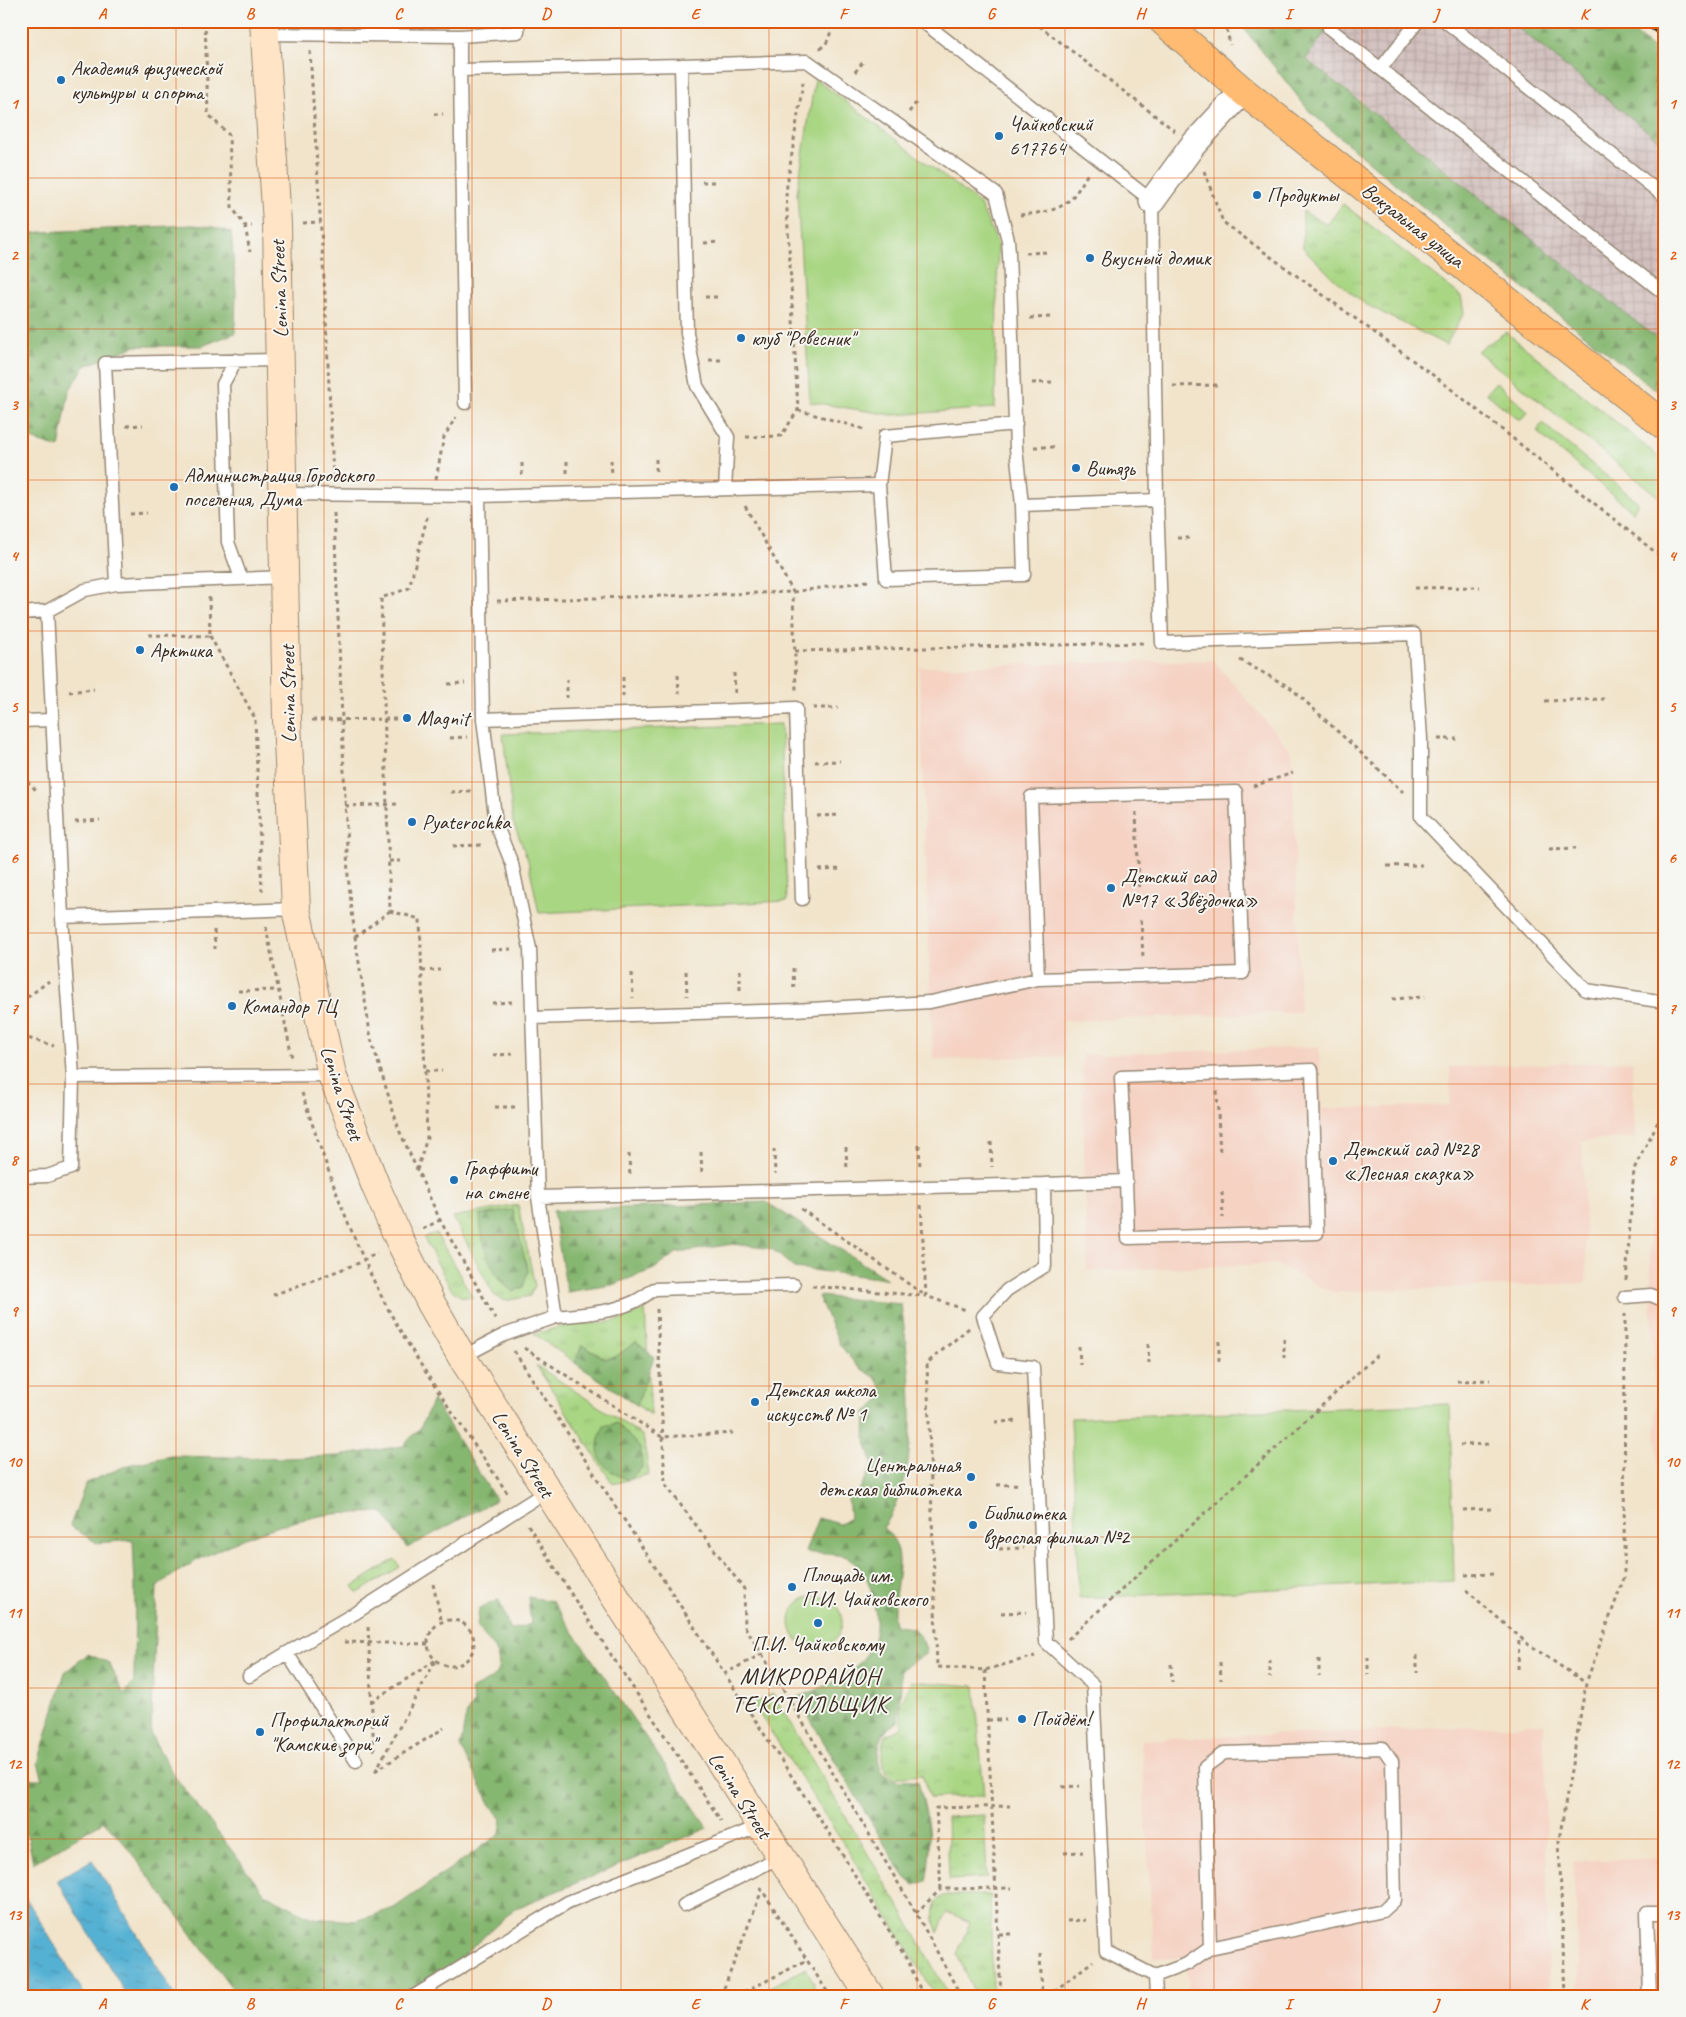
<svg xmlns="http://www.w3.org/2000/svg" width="1686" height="2017" font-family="Caveat,sans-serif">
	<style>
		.built { fill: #f5d2c2 }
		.industrial { fill: url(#industrial-grid) }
		.grass { fill: url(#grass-tufts); stroke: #728050 }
		.forest { fill: url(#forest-firs); stroke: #607048 }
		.park { fill: #a9d683; stroke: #728050 }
		.water { fill: url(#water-ripples); stroke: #486e78 }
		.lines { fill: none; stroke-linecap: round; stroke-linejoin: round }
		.lane-casing { stroke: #968774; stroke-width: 15 }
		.street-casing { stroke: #968774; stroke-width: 28 }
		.secondary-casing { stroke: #968774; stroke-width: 30 }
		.primary-casing { stroke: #968774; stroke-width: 30 }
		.path { stroke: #968774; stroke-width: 3; stroke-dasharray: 4 4; stroke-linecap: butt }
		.lane { stroke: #fff; stroke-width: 12 }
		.street { stroke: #fff; stroke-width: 25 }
		.secondary { stroke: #ffe4c6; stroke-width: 28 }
		.primary { stroke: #ffbb71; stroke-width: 28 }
		.rail-casing { stroke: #3b2a1e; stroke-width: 5.5 }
		.rail { stroke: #f6f6f2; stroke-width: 4; stroke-dasharray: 11; stroke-linecap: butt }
		.grid { fill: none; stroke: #df570d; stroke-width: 1; stroke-opacity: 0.55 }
		.poi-dot { fill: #1f6fb2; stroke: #f6f6f2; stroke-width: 2 }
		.labels { text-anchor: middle; stroke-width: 4; stroke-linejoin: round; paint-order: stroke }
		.poi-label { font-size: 21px; fill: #3b2a1e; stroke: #f6f6f2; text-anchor: start }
		.street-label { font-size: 21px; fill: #3b2a1e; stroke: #f6f6f2 }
		.quarter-label { font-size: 24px; letter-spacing: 1px; fill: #3b2a1e; stroke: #f6f6f2 }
		.neatline { fill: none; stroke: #df570d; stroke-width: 2 }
		.grid-label { font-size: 16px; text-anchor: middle; font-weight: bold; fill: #df570d }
	</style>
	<defs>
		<pattern id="industrial-grid" width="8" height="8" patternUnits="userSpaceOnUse" patternTransform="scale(1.25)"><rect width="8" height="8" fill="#d1bfbd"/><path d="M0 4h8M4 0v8" fill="none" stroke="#b4a4a2"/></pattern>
		<pattern id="grass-tufts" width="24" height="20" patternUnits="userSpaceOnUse" patternTransform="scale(1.25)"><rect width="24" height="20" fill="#a9d683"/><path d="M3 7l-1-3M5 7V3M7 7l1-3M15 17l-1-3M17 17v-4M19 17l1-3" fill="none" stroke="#92b871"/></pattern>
		<pattern id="forest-firs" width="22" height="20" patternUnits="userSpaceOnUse" patternTransform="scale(1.25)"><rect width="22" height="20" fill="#86b771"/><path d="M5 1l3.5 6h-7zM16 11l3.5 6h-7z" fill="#6f955c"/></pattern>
		<pattern id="water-ripples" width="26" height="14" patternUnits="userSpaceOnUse" patternTransform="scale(1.25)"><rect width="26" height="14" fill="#55b1d3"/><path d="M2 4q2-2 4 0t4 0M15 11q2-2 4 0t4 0" fill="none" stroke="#4890ab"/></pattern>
	</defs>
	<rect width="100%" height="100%" fill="#f6f6f2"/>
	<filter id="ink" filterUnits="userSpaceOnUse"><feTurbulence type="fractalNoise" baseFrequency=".02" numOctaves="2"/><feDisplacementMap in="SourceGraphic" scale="10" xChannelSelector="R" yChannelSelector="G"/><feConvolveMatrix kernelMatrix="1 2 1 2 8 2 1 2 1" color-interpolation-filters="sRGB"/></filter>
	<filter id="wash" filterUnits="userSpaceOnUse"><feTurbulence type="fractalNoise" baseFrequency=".0096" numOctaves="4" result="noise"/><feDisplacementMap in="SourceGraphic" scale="20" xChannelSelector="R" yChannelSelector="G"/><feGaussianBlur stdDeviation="1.12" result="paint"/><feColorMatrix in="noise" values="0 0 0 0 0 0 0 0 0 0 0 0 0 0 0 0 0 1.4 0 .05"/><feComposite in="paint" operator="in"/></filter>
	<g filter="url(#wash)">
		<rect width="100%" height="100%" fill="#f1e4cb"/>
		<path class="built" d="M1213 660 1292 752 1300 1012 1063 1021 1064 1056 933 1060 919 667Z
			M1319 1047 1322 1109 1450 1105V1067L1632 1061 1635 1138 1582 1141 1587 1283 1332 1292 1275 1264 1087 1271 1082 1055Z
			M1665 1200V1692L1648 1201Z
			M1544 1724 1549 1996H1188L1186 1957 1154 1958 1141 1740Z
			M1665 1858V1996H1580L1573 1861Z"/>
		<path class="industrial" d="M1333 21H1509L1665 145V345L1306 58Z"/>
		<path class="grass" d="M1343 204 1461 296 1464 313 1446 345 1365 304 1334 279 1303 248V211L1327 225Z
			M1506 332 1665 462V502L1477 351Z
			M1496 382 1528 411 1520 421 1486 393Z
			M1542 423 1638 502 1633 512 1537 432Z
			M518 1205 535 1286 530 1296 504 1301 494 1295 453 1217Z
			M436 1233 473 1298 460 1296 451 1289 424 1238Z
			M645 1309 651 1415 534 1334C546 1331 560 1326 572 1325 605 1321 614 1326 645 1309Z
			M536 1365 643 1436 649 1474 613 1484Z
			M395 1559 400 1567 358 1593 353 1586Z
			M911 1681 975 1686 984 1796 930 1798 922 1775 892 1778C878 1763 881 1754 886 1735L902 1728 900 1706Z
			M773 1694 907 1920 949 1996H936L845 1846 753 1704Z
			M984 1815 987 1878 949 1880 947 1817Z
			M946 1895H990L993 1996H976L957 1954 970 1922 947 1912 938 1933C932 1920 930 1900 946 1895Z
			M806 1968 814 1983 813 1996H752Z"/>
		<path class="forest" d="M1238 21H1333L1306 59 1665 345V397L1467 244 1310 112Z
			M1509 21H1619L1665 58V145Z
			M193 225 213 227 231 232 236 291 235 333 202 346H136L85 366 69 391 59 448 21 436V233Z
			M766 1202 887 1279 794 1268 772 1249 733 1244 676 1253 654 1269 612 1285 567 1292 553 1211Z
			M513 1210 528 1272 523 1287 513 1292C490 1275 481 1243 480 1215Z
			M818 1296 901 1304C910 1371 925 1470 883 1528 915 1552 888 1592 895 1626L913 1628 923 1641 927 1653 900 1670C903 1687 898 1704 898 1722 894 1724 889 1727 886 1731 877 1742 874 1768 888 1777 896 1783 907 1779 918 1782 928 1815 933 1847 926 1881L914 1885 905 1877 895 1862 797 1697C830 1686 872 1668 876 1628 877 1617 874 1604 872 1594 869 1580 860 1563 847 1557 841 1554 814 1554 805 1552L818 1518 840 1524 850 1518 848 1498 857 1494 873 1465 865 1438 866 1412 875 1405 884 1393 875 1377 858 1367 840 1345Z
			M636 1342 654 1357 637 1405 575 1363 582 1345 606 1359 615 1357Z
			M433 1400 496 1500 407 1548 383 1512C366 1513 349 1513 333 1514 280 1520 198 1553 157 1587L151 1735 173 1774 265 1894 312 1918 356 1921 394 1908 500 1834 502 1819 491 1805 460 1747C465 1730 462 1716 474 1703L471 1690C478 1686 486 1683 492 1678 510 1662 487 1639 477 1627L479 1608 499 1600 510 1630 531 1624 528 1597 552 1601 708 1828 514 1909 419 1996H238L124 1843 104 1821 33 1863 28 1838 21 1825V1770L26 1779H43L38 1763 65 1672 88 1654 109 1663 124 1694 134 1682 135 1587 133 1540 97 1543 70 1526 86 1483 128 1465 171 1456 284 1458 339 1456 403 1446 420 1428Z
			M617 1423 641 1449 642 1468 628 1480C601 1469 590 1454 604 1426Z"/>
		<path class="park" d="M815 78 979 203 998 244 995 408 892 415 810 402 797 193Z
			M781 724 787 901 539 913 528 860 513 822 503 734Z
			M1450 1404 1454 1581 1079 1598 1071 1418Z
			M790 1622a26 26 0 1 1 52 0a26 26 0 1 1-52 0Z"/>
		<path class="water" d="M92 1860 175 1996H127L57 1880Z
			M21 1890 80 1987 85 1996H21Z"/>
	</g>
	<g filter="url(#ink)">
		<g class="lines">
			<g class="lane-casing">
				<path id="lane" d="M922 21 1152 201 1157 500
					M1445 21 1665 197
					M1329 28 1665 294
					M264 34 460 36V70
					M460 36 518 32V21
					M681 65 807 61 996 194 1008 240 1009 253 1016 448 1022 505 1157 500 1162 643 1414 634 1421 739V817L1586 990 1665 1002
					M1381 68 1418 21
					M236 360 223 384 228 542 241 578
					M465 403 460 70 681 65 687 333 697 386 728 437 725 489
					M879 485 885 436 1016 424
					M284 494 479 496 879 485 886 579 1024 575 1022 505
					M479 496 483 719
					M116 584 105 363 281 360
					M21 613 47 611 85 590 116 584 286 577
					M21 721 52 720
					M802 899 796 708 483 719 496 824 512 864 530 949 538 1197 1044 1184 1045 1266 1007 1290 983 1316 998 1363 1033 1367 1046 1642 1093 1685 1106 1951 1155 1976 1156 1996
					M62 917 296 909
					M532 1018 794 1010 930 1002 1038 979 1243 973 1236 792 1031 797 1038 979
					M73 1077 332 1075
					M21 1177 47 1176 71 1168 73 1077 62 917 47 611
					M1044 1184 1126 1181 1128 1238 1317 1233 1312 1070 1121 1077 1126 1181
					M1625 1297 1651 1295 1665 1301
					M556 1317C591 1313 626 1313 654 1289L794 1285
					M462 1357 504 1335 556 1317 538 1197
					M249 1676 287 1653
					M356 1761 287 1653 357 1612 547 1491
					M684 1905 780 1857
					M1155 1976 1187 1964 1210 1948 1383 1911 1395 1900 1392 1761 1383 1748 1224 1753 1205 1767 1210 1948
					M414 1996 568 1902 760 1826
					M1650 1996 1647 1913H1665"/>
			</g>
			<g class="street-casing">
				<path id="street" d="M1152 201 1193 145 1243 91"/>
			</g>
			<g class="secondary-casing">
				<path id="secondary" d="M264 21 277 224 287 720 296 909 332 1075 376 1187 400 1241 431 1303 462 1357 870 1996"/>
			</g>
			<g class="primary-casing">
				<path id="primary" d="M1163 21 1243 91 1665 426"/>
			</g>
			<path class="path" d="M205 21 208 114 229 135 232 207 245 226H252
				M1033 21 1175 131
				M1225 21 1230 45
				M820 49 827 42 835 21
				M310 51 325 296 333 477
				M855 72 864 61
				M909 112 916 103
				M434 114H443
				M1204 171 1223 222 1441 381 1665 560
				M702 182H716
				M1020 215C1060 211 1069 208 1088 173
				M303 223 320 222
				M245 226 250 252
				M704 243 718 242
				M1026 253 1050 252
				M705 297H719
				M1030 318 1052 317
				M709 360H721
				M1032 383 1054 382
				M1173 386 1220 385
				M798 410 867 430
				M126 426 143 425
				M746 437 781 436 798 410 786 192 803 82
				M1034 447H1056
				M656 459V473
				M611 460 612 475
				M567 461V476
				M522 463V477
				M436 479 444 437 456 417
				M745 506 793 592 796 690
				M334 513 348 876 355 937 371 1039 399 1130 440 1220 496 1320
				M130 514 147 513
				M1177 538H1191
				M1415 588 1480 587
				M497 601 793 592 868 581
				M149 635 210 636 209 597
				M210 636 256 720
				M795 651 1144 643
				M1240 660 1291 688 1403 792
				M734 673 735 693
				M678 675 679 694
				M623 677V696
				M567 679V698
				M448 684 465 683
				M69 692 94 689
				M1545 701 1604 699
				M813 708H838
				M255 720 262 891
				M312 720 397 719
				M450 738 467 737
				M1438 739H1457
				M815 762 840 761
				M21 776 37 791
				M1253 786 1293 773
				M451 792 473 791
				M345 806 400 804
				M1136 812 1139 887
				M817 816 841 815
				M75 822 100 820
				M453 846 484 845
				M1549 849 1576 848
				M389 861H401
				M1387 866 1422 865
				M819 870 843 869
				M1141 920 1143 958
				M266 927 292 1058
				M214 930 215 949
				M355 937 390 911
				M491 950 513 949
				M793 968 794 992
				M740 970V994
				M422 971 440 970
				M686 971 687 996
				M632 973 633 998
				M238 991 277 990
				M1392 999 1425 997
				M21 1002 49 981
				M492 1003 514 1002
				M21 1036 54 1046
				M493 1055 515 1054
				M425 1071H442
				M1217 1091 1220 1155
				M302 1093C326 1166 351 1239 387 1307 422 1372 467 1433 508 1494
				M495 1107H517
				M991 1142 992 1167
				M919 1145 920 1169
				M846 1147 847 1171
				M774 1149 775 1174
				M701 1152 702 1176
				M629 1154 630 1178
				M417 1170 427 1138 420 919 390 911 381 598 409 588 428 514
				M1222 1192 1223 1218
				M921 1205 926 1296 966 1310
				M801 1209 926 1296
				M423 1229 440 1220
				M1665 1238V1267
				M1626 1280 1634 1169 1665 1108
				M812 1286 925 1296
				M273 1295 359 1263 377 1253
				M657 1309 665 1484 744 1589 745 1627 762 1654 724 1674
				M969 1328 927 1363 937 1667 985 1670 1035 1656
				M1284 1339V1358
				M1219 1341V1361
				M1148 1344 1149 1363
				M1079 1346 1080 1365
				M524 1348 662 1437 733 1433
				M514 1351 832 1838 909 1963 923 1996
				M1457 1381 1490 1380
				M995 1422 1018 1421
				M1460 1445 1492 1444
				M997 1485 1021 1484
				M1463 1510 1494 1509
				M528 1525 575 1600 721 1821
				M999 1549 1024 1548
				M1465 1575 1495 1574
				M433 1584 442 1623
				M1466 1590 1529 1645 1586 1683
				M1001 1613 1026 1612
				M428 1643a23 23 0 1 1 46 0a23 23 0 1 1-46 0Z
				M368 1627 374 1754
				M1068 1639 1377 1355
				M344 1642 429 1644
				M762 1654 916 1913 961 1996
				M1417 1655V1673
				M1368 1657V1675
				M1319 1659V1676
				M1270 1660V1678
				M1220 1662 1221 1680
				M1171 1664 1172 1682
				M1518 1669 1519 1637
				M985 1670 1001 1996
				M371 1702 436 1660 375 1772
				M988 1720H1006
				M1060 1723H1078
				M375 1771 444 1728
				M1062 1787 1080 1786
				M1064 1853 1083 1852
				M760 1887 830 1996
				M941 1889 936 1808 1010 1806
				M916 1913 941 1889 1012 1888
				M1067 1921 1086 1920
				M999 1934H1013
				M1040 1954 1042 1996
				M721 1996 762 1890
				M737 1996 807 1960
				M1048 1996 1093 1961
				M1565 1996 1559 1840 1586 1683 1624 1578 1625 1314"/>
			<use href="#lane" class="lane"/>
			<use href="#street" class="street"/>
			<use href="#secondary" class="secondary"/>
			<use href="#primary" class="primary"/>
			<g class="rail-casing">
				<path id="rail" d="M1644 21 1665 37"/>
			</g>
			<use href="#rail" class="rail"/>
		</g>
	</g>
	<path class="grid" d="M176 21V1996M324 21V1996M472 21V1996M621 21V1996M769 21V1996M917 21V1996M1065 21V1996M1214 21V1996M1362 21V1996M1510 21V1996M21 178H1665M21 329H1665M21 480H1665M21 631H1665M21 782H1665M21 933H1665M21 1084H1665M21 1235H1665M21 1386H1665M21 1537H1665M21 1688H1665M21 1839H1665"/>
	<g class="poi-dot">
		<circle cx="61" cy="80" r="5"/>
		<circle cx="999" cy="136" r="5"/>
		<circle cx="1257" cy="195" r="5"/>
		<circle cx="1090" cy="258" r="5"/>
		<circle cx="741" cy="338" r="5"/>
		<circle cx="1076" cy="468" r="5"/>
		<circle cx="174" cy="487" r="5"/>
		<circle cx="140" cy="650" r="5"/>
		<circle cx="407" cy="718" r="5"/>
		<circle cx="412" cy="822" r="5"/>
		<circle cx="1111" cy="888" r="5"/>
		<circle cx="232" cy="1006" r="5"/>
		<circle cx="1333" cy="1161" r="5"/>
		<circle cx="454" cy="1180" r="5"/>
		<circle cx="755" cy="1402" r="5"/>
		<circle cx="971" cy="1477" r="5"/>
		<circle cx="973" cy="1525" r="5"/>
		<circle cx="792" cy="1587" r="5"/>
		<circle cx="818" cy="1623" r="5"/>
		<circle cx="1022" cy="1719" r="5"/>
		<circle cx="260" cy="1732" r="5"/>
	</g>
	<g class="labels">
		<g class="poi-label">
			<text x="71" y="75">Академия физической<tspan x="71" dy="24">культуры и спорта</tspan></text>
			<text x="1009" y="131">Чайковский<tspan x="1009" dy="24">617764</tspan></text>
			<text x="1267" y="202">Продукты</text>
			<text x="1100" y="265">Вкусный домик</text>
			<text x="751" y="345">клуб "Ровесник"</text>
			<text x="1086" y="475">Витязь</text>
			<text x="184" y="482">Администрация Городского<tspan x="184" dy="24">поселения, Дума</tspan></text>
			<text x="150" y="657">Арктика</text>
			<text x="417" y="725">Magnit</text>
			<text x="422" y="829">Pyaterochka</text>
			<text x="1121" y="883">Детский сад<tspan x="1121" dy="24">№17 «Звёздочка»</tspan></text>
			<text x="242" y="1013">Командор ТЦ</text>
			<text x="1343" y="1156">Детский сад №28<tspan x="1343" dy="24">«Лесная сказка»</tspan></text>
			<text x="464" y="1175">Граффити<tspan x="464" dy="24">на стене</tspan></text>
			<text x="765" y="1397">Детская школа<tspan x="765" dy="24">искусств № 1</tspan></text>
			<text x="961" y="1472" text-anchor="end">Центральная<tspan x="961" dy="24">детская библиотека</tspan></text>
			<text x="983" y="1520">Библиотека<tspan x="983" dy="24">взрослая филиал №2</tspan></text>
			<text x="802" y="1582">Площадь им.<tspan x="802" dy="24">П.И. Чайковского</tspan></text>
			<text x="818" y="1651" text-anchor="middle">П.И. Чайковскому</text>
			<text x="1032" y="1726">Пойдём!</text>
			<text x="270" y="1727">Профилакторий<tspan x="270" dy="24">"Камские зори"</tspan></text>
		</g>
		<g class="street-label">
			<text transform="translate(1413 225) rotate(38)" y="7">Вокзальная улица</text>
			<text transform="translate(279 289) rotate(-92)" y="7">Lenina Street</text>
			<text transform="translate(288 694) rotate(-91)" y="7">Lenina Street</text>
			<text transform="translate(342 1093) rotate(72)" y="7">Lenina Street</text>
			<text transform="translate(523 1454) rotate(58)" y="7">Lenina Street</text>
			<text transform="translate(740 1795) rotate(57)" y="7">Lenina Street</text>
		</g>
		<g class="quarter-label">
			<text x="810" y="1684">МИКРОРАЙОН<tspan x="810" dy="28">ТЕКСТИЛЬЩИК</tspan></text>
		</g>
	</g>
	<rect width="1686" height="2017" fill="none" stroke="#f6f6f2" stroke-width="55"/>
	<rect x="28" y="28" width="1630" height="1962" class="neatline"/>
	<g class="grid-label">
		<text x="102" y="19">A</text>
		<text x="250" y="19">B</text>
		<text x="398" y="19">C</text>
		<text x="546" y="19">D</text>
		<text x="695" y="19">E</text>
		<text x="843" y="19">F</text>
		<text x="991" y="19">G</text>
		<text x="1140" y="19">H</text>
		<text x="1288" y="19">I</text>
		<text x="1436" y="19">J</text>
		<text x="1584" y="19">K</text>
		<text x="14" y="109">1</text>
		<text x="1672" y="109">1</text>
		<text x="14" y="260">2</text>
		<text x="1672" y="260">2</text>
		<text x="14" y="410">3</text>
		<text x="1672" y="410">3</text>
		<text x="14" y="561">4</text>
		<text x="1672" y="561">4</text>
		<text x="14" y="712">5</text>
		<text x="1672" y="712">5</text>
		<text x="14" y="863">6</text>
		<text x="1672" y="863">6</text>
		<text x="14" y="1014">7</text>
		<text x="1672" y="1014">7</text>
		<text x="14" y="1165">8</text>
		<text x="1672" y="1165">8</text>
		<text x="14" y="1316">9</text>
		<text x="1672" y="1316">9</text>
		<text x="14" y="1467">10</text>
		<text x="1672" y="1467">10</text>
		<text x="14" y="1618">11</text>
		<text x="1672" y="1618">11</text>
		<text x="14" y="1769">12</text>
		<text x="1672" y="1769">12</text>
		<text x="14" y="1920">13</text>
		<text x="1672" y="1920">13</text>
		<text x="102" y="2009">A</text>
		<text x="250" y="2009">B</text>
		<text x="398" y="2009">C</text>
		<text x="546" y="2009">D</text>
		<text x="695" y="2009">E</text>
		<text x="843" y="2009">F</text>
		<text x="991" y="2009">G</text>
		<text x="1140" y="2009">H</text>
		<text x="1288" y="2009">I</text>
		<text x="1436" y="2009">J</text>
		<text x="1584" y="2009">K</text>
	</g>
</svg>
